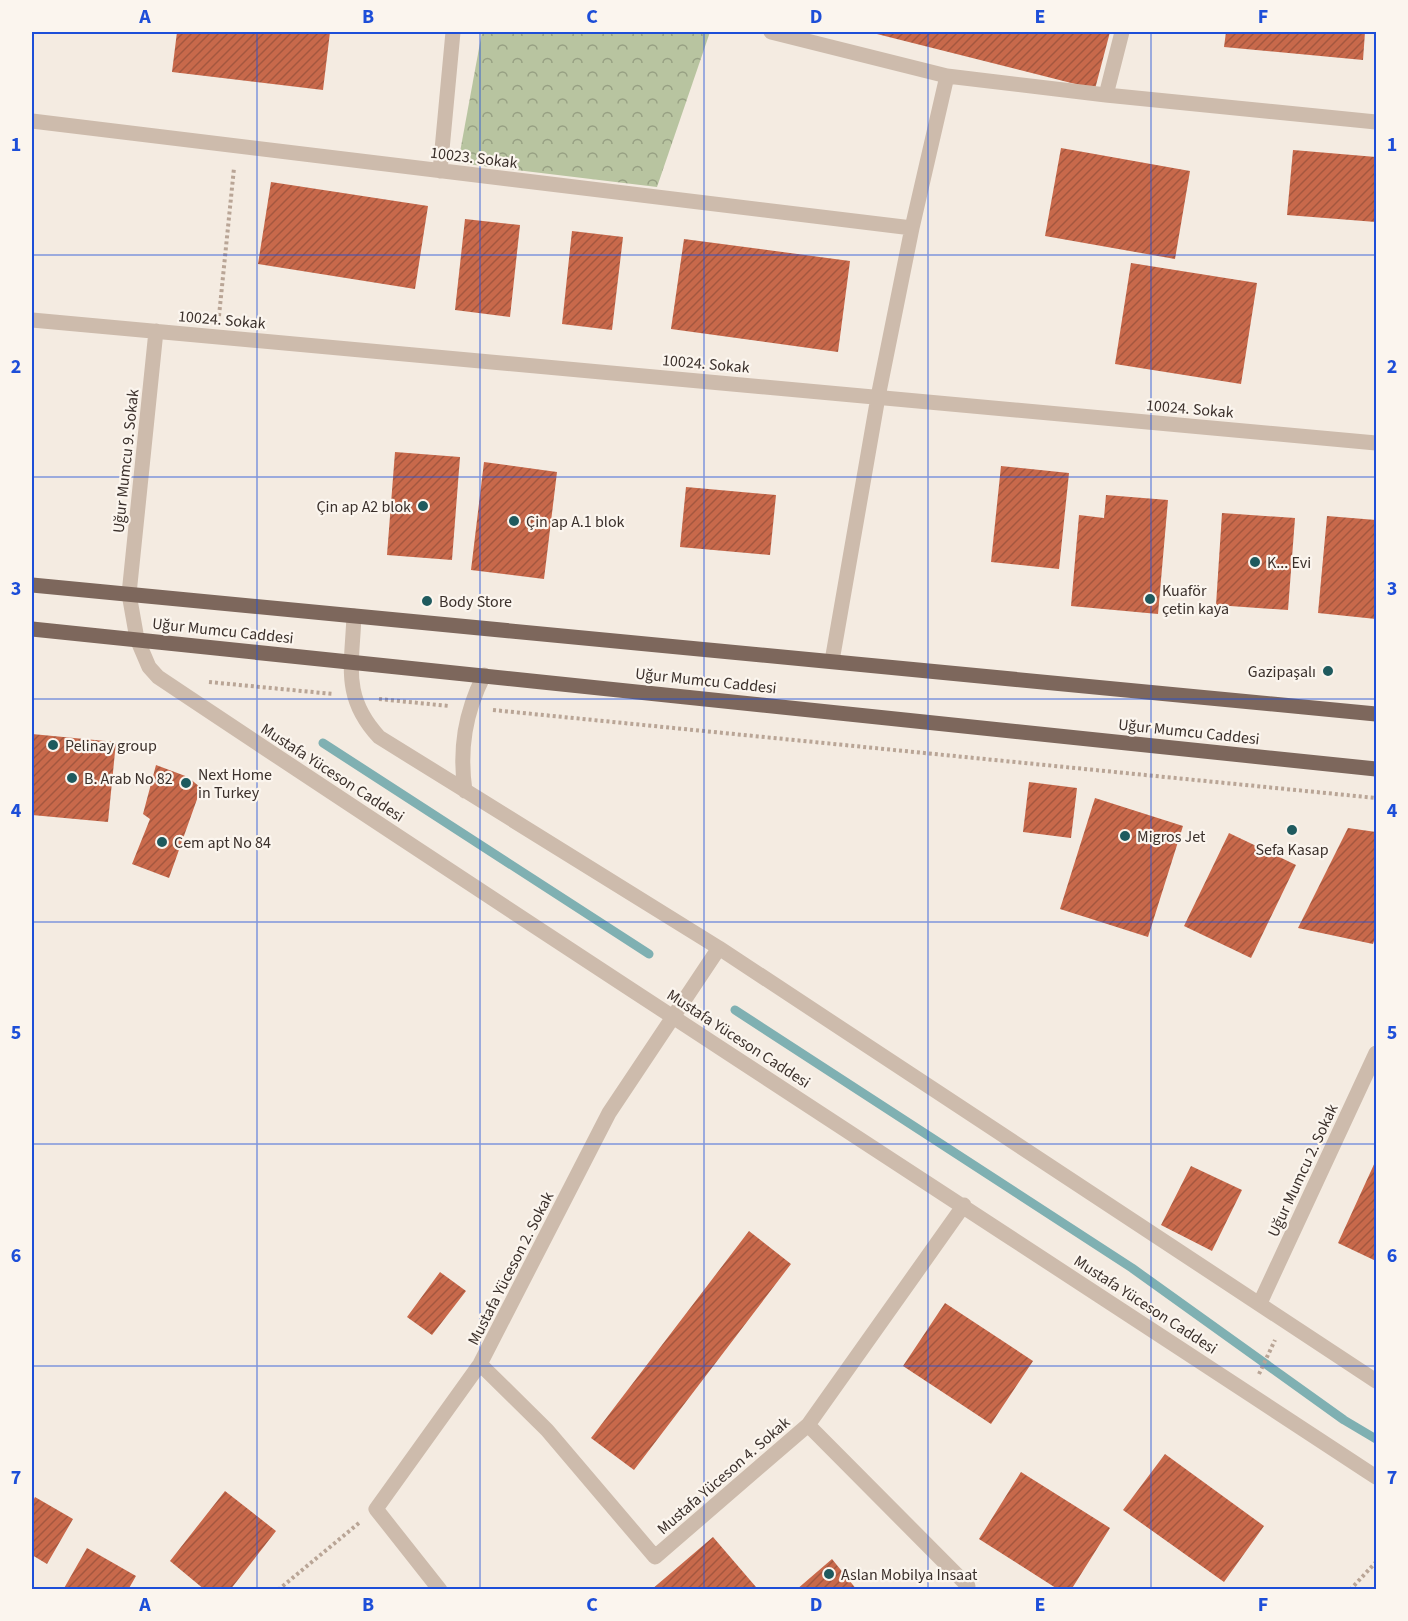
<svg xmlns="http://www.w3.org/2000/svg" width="1408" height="1621" font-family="'Source Sans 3',sans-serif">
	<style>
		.park { fill: url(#park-crowns) }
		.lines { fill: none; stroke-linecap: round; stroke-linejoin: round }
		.stream { stroke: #7fb0b2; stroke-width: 9 }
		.building { fill: url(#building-hatch) }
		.path { stroke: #b9a596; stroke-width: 4; stroke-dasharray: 3 3; stroke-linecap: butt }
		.minor { stroke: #cdbbac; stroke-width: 15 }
		.major { stroke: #7d675c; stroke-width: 15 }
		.grid { fill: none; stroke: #1d4ed8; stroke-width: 1.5; stroke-opacity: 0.55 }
		.poi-dot { fill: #1f5a5e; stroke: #fbf5ee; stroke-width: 2 }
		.labels { text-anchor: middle; stroke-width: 4.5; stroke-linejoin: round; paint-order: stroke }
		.street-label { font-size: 16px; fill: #3b302b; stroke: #fbf5ee }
		.poi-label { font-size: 16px; fill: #3b302b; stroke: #fbf5ee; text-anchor: start }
		.neatline { fill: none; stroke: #1d4ed8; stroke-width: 2 }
		.grid-label { font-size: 20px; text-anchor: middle; font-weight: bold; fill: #1d4ed8 }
	</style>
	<defs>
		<pattern id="park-crowns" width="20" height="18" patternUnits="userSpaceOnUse" patternTransform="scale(1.5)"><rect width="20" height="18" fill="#b8c4a0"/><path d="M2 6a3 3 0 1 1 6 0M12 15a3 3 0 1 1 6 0" fill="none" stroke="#97a083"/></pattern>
		<pattern id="building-hatch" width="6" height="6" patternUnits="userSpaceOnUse" patternTransform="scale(1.5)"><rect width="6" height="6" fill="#c8694b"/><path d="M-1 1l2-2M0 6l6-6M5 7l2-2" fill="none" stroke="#a4573f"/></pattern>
	</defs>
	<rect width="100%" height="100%" fill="#f4ebe1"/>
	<path class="park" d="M482 32H710L657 187 458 163Z"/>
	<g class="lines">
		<path class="stream" d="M323 743 649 954
			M735 1010 1132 1268 1344 1420 1376 1439"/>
	</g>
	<path class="building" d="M177 32H330L323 90 172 72Z
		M869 32H1110L1095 89Z
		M1226 32H1365L1363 60 1224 47Z
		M1061 148 1190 171 1175 259 1045 236Z
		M1293 150 1376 157V222L1287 215Z
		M271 182 428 206 415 289 258 264Z
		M465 219 520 225 510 317 455 310Z
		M572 231 623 237 612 330 562 324Z
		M684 239 850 261 838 352 671 329Z
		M1131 263 1257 283 1241 384 1115 364Z
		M395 452 460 457 452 560 387 555Z
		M484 462 557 472 544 579 471 570Z
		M1001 466 1069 473 1059 569 991 562Z
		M686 487 776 495 770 555 680 547Z
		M1106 495 1168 500 1158 614 1071 606 1079 515 1104 518Z
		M1222 513 1295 518 1288 610 1216 605Z
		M1327 516 1376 520V619L1318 613Z
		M32 734 116 742 108 822 32 815Z
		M156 765 188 777 201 788 169 878 132 864 150 819 143 814Z
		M1029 782 1077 788 1071 838 1023 832Z
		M1095 798 1183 826 1148 937 1060 909Z
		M1348 828 1376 832V935L1373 944 1298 928Z
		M1229 833 1296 865 1251 958 1184 926Z
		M1376 1160V1261L1338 1243Z
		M1191 1166 1242 1190 1212 1251 1161 1225Z
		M749 1231 791 1264 634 1470 591 1438Z
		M440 1272 466 1291 432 1335 407 1317Z
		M945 1303 1033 1361 991 1424 903 1366Z
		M1165 1454 1264 1526 1224 1582 1123 1510Z
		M1021 1472 1110 1528 1071 1590H1059L979 1539Z
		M225 1491 276 1531 230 1590H205L170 1561Z
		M35 1497 73 1519 47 1564 32 1555V1503Z
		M713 1537 756 1587 753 1590H651Z
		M87 1548 136 1576 128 1590H63Z
		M832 1559 857 1590H796Z"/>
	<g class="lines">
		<path class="path" d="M219 316 234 168
			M209 682 333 694
			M379 699 449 706
			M493 710 1376 798
			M1259 1374 1275 1340
			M278 1590 359 1523
			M1350 1590 1376 1562"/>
		<path class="minor" d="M771 32 947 76
			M1106 95 1122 32
			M32 121 912 228
			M440 171 453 32
			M32 320 1376 443
			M156 331 129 594 137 639 149 667 158 677C562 947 970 1210 1376 1477
			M354 616C352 666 342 697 379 737L719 948 1376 1381
			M832 661 878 397 912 228 947 76 1106 95 1376 122
			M465 791C459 749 465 713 484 675
			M1260 1303 1376 1053
			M480 1364 547 1430 655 1557 808 1425 964 1205
			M808 1425 968 1586
			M440 1590 376 1509 480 1364 609 1113 719 948"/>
		<path class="major" d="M32 585 1376 714
			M32 629 1376 769"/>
	</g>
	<path class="grid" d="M257 32V1590M480 32V1590M704 32V1590M928 32V1590M1151 32V1590M32 255H1376M32 477H1376M32 699H1376M32 922H1376M32 1144H1376M32 1366H1376"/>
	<g class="poi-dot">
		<circle cx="423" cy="506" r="6"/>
		<circle cx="514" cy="521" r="6"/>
		<circle cx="1255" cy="562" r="6"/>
		<circle cx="1150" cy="599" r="6"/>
		<circle cx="427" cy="601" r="6"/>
		<circle cx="1328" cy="671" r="6"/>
		<circle cx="53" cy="745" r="6"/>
		<circle cx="72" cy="778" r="6"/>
		<circle cx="186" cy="783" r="6"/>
		<circle cx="1292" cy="830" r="6"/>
		<circle cx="1125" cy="836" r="6"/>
		<circle cx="162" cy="842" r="6"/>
		<circle cx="829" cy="1574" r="6"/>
	</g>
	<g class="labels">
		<g class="street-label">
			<text transform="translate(474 157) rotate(7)" y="6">10023. Sokak</text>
			<text transform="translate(222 319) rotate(5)" y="6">10024. Sokak</text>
			<text transform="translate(706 363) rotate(5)" y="6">10024. Sokak</text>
			<text transform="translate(1190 408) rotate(5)" y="6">10024. Sokak</text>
			<text transform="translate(125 461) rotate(-84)" y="6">Uğur Mumcu 9. Sokak</text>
			<text transform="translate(223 630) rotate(6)" y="6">Uğur Mumcu Caddesi</text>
			<text transform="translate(706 680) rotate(6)" y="6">Uğur Mumcu Caddesi</text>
			<text transform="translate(1189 731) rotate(6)" y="6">Uğur Mumcu Caddesi</text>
			<text transform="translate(333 772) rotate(33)" y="6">Mustafa Yüceson Caddesi</text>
			<text transform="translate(739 1038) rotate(33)" y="6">Mustafa Yüceson Caddesi</text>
			<text transform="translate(1302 1170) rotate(-65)" y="6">Uğur Mumcu 2. Sokak</text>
			<text transform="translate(510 1268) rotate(-63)" y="6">Mustafa Yüceson 2. Sokak</text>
			<text transform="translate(1146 1304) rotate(33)" y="6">Mustafa Yüceson Caddesi</text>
			<text transform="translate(723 1475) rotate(-41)" y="6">Mustafa Yüceson 4. Sokak</text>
		</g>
		<g class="poi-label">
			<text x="411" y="512" text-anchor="end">Çin ap A2 blok</text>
			<text x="526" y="527">Çin ap A.1 blok</text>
			<text x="1267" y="568">K... Evi</text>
			<text x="1162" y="596">Kuaför<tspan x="1162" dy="18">çetin kaya</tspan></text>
			<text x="439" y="607">Body Store</text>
			<text x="1316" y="677" text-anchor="end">Gazipaşalı</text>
			<text x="65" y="751">Pelinay group</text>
			<text x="198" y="780">Next Home<tspan x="198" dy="18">in Turkey</tspan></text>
			<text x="84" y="784">B. Arab No 82</text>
			<text x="1137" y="842">Migros Jet</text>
			<text x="174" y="848">Cem apt No 84</text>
			<text x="1292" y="855" text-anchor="middle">Sefa Kasap</text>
			<text x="841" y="1580">Aslan Mobilya Insaat</text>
		</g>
	</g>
	<rect width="1408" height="1621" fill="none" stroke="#fbf5ee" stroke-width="66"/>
	<rect x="33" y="33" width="1342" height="1555" class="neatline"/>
	<g class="grid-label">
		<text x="145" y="23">A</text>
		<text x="368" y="23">B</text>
		<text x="592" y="23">C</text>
		<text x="816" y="23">D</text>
		<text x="1040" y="23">E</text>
		<text x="1263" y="23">F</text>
		<text x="16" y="151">1</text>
		<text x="1392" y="151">1</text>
		<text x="16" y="373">2</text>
		<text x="1392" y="373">2</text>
		<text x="16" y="595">3</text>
		<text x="1392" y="595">3</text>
		<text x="16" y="817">4</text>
		<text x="1392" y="817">4</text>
		<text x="16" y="1039">5</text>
		<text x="1392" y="1039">5</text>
		<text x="16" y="1262">6</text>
		<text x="1392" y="1262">6</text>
		<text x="16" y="1484">7</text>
		<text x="1392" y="1484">7</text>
		<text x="145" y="1611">A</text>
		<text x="368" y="1611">B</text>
		<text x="592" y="1611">C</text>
		<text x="816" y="1611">D</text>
		<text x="1040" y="1611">E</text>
		<text x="1263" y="1611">F</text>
	</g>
</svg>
